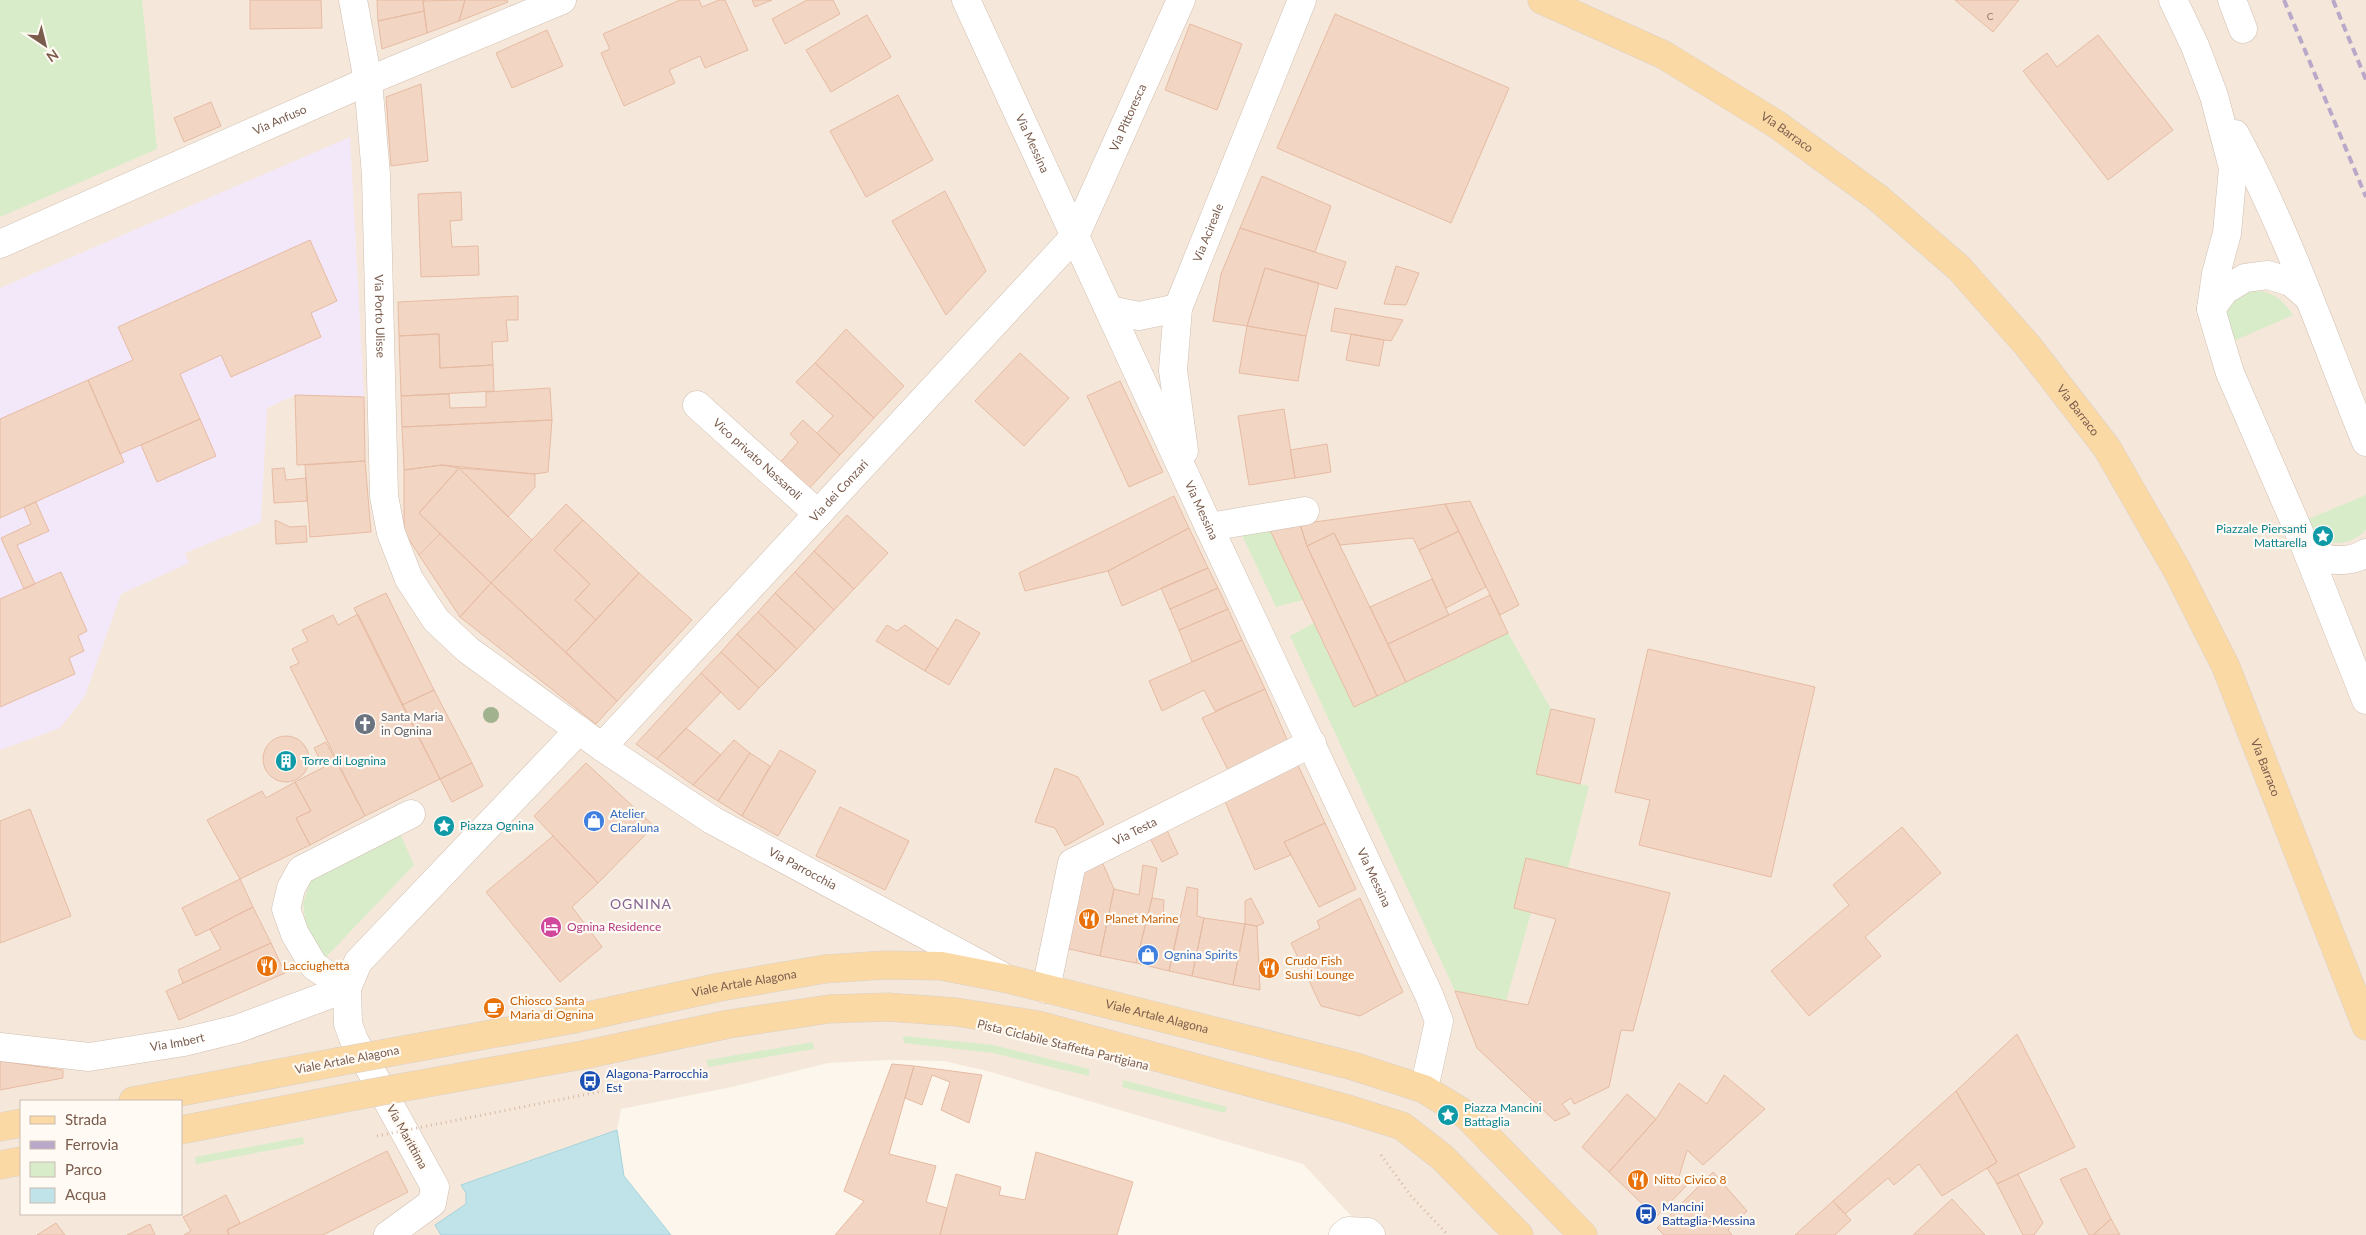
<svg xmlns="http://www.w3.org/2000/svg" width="2366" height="1235" font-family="Lato,sans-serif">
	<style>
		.residential { fill: #f5e8da; fill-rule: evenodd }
		.education { fill: #f3e8fa }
		.green { fill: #d8ecc9 }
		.water { fill: #bfe3e8; stroke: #a5d3da }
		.building { fill: #f3d5c3; stroke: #e6bba3 }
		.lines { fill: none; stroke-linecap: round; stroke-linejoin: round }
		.minor-casing { stroke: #d1beb0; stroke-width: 29 }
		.major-casing { stroke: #dad1cd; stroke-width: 29 }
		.path { stroke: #d9b8a5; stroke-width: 3; stroke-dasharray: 1 4; stroke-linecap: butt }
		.minor { stroke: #fff; stroke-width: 28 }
		.major { stroke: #fbd9a5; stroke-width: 28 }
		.rail { stroke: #b9a8c9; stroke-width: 4; stroke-dasharray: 8 5; stroke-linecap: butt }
		.major-bridge-casing { stroke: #dad1cd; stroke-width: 29; stroke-linecap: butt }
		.path-bridge { stroke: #d9b8a5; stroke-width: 3; stroke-dasharray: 1 4; stroke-linecap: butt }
		.major-bridge { stroke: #fbd9a5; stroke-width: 28 }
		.tree { fill: #a0b28e }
		.labels { text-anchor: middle; stroke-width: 4.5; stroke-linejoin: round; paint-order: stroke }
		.number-label { font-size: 10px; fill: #987a6a }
		.street-label { font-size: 12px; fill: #7a5c4d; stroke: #fffaf3 }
		.culture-label { font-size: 12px; fill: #0d838f; stroke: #fffaf3; text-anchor: start }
		.worship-label { font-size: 12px; fill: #5b616d; stroke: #fffaf3; text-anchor: start }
		.shop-label { font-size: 12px; fill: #366cbe; stroke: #fffaf3; text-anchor: start }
		.food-label { font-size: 12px; fill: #c56008; stroke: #fffaf3; text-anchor: start }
		.hotel-label { font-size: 12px; fill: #b23c85; stroke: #fffaf3; text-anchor: start }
		.transit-label { font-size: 12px; fill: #164399; stroke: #fffaf3; text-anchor: start }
		.neighbourhood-label { font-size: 14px; letter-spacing: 1px; fill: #846695; stroke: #fffaf3 }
	</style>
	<rect width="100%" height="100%" fill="#fdf6ec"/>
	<path class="residential" d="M0 0H2366V1235H1369L1303 1164 987 1071 944 1061 889 1060 828 1063 732 1087 621 1109 617 1130 461 1185 466 1193V1204L435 1225 441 1235H0ZM21 1101H181V1214H21Z"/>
	<path class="education" d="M350 137 364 397 295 395 267 408 261 522 185 553 189 563 121 594 85 696 60 728 0 750V288Z"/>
	<path class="green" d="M0 0H142L157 149 0 217Z
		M2251 291C2271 290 2282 298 2293 315L2229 343C2224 315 2222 304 2251 291Z
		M2366 495V529C2355 544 2329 549 2315 534 2311 530 2309 524 2306 520Z
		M1269 528 1303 600 1276 607 1241 533Z
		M1314 623 1354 707 1508 633 1551 709 1536 773 1589 786 1568 868 1514 908 1531 913 1506 1001 1455 991 1290 636Z
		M399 831 414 865 325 958 306 927 303 903 312 876Z
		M903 1036 993 1045 1089 1069V1076L993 1053 904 1043Z
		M813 1042 814 1049 708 1067 707 1060Z
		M1123 1080 1227 1107 1225 1113 1122 1087Z
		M303 1137 304 1144 196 1164 195 1157Z"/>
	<path class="water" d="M617 1130 624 1176 671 1235H441L435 1225 466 1204V1193L461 1185Z"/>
	<path class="building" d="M250 0H321L322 28 250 29Z
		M377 0H425L423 1 424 11 378 21Z
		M465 0H507L508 2 459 21Z
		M465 0 459 21 427 33 423 1Z
		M680 0H699L702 7 719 0H725L748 50 705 68 700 56 669 70 675 83 624 106 601 53 610 49 603 34Z
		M752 0H772L755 7Z
		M807 0H833L840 14 785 44 772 19Z
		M1955 0H2019L1993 32Z
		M424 11 427 33 382 49 378 21Z
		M1335 14 1509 88 1451 223 1277 148Z
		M867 15 891 57 831 92 806 50Z
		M1190 24 1242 44 1217 110 1165 90Z
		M547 30 563 66 512 88 496 53Z
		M2098 35 2173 130 2108 180 2023 71 2047 53 2057 67Z
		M421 84 428 161 391 166 386 97Z
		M898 95 933 160 866 197 830 131Z
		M211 102 221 126 184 142 174 118Z
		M1262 176 1331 206 1315 252 1240 228Z
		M945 191 986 271 946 315 892 221Z
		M461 192 462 220 450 221 452 247 478 246 479 275 421 277 418 194Z
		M1240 228 1346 262 1337 289 1265 268 1247 326 1213 321 1221 274Z
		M310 240 337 301 311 313 321 337 231 377 221 355 180 374 200 419 120 454 88 380 133 360 118 327Z
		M1396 266 1419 273 1406 305 1384 304Z
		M1265 268 1319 283 1306 336 1247 326Z
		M518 296V320H506L508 341 492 342 493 365 440 368 439 334 399 336 398 302Z
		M1335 308 1403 320 1391 341 1331 331Z
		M1247 326 1306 336 1298 381 1239 373Z
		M846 329 904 386 874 418 815 363Z
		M439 334 440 368 493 365 494 391 401 396 399 336Z
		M1351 334 1384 340 1379 366 1346 360Z
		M1020 353 1069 398 1024 446 975 401Z
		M815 363 874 418 840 455 817 433 833 416 796 382Z
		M88 380 124 462 0 518V419Z
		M1120 381 1163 472 1129 487 1087 396Z
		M550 388 552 420 402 427 401 396 449 394 450 408 486 407V392Z
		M295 395 364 397 365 461 297 465Z
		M1284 409 1295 478 1249 485 1238 416Z
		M200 419 216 456 157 482 141 445Z
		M552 420 548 472 535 474 442 465 404 470 402 427Z
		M803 420 840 455 806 492 778 465 798 442 790 434Z
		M1327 444 1331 472 1295 478 1290 450Z
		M365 461 371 532 310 537 305 465Z
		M442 465 459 468 419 513 440 534 419 555 404 532V470Z
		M284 468 286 480 306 478 307 501 274 503 272 469Z
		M459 468 532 540 491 583 419 513Z
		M459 468 535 474V487L508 517Z
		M1174 496 1189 528 1108 571 1025 591 1019 573Z
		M1470 501 1519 605 1500 615 1445 504Z
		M36 502 49 531 17 545 35 584 24 589 1 538 31 524 24 507Z
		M566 504 583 520 554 550 590 584 575 600 596 620 566 652 491 583Z
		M1445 504 1459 531 1419 550 1413 538 1340 545 1334 533 1307 546 1300 524Z
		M847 515 888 553 854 589 814 551Z
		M275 520 290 527 306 526 307 542 276 544Z
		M583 520 639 573 596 620 575 600 590 584 554 550Z
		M1300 524 1307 546 1377 696 1354 707 1269 528Z
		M1189 528 1208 568 1122 606 1108 571Z
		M1459 531 1486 587 1446 608 1419 550Z
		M1334 533 1406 682 1377 696 1307 546Z
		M440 534 491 583 460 617 419 555Z
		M814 551 854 589 834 610 795 572Z
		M1208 568 1218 588 1170 609 1161 588Z
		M61 572 87 631 78 636 84 651 69 658 75 674 0 707V599Z
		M795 572 834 610 815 630 775 593Z
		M639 573 692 620 617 701 566 652Z
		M1432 579 1449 615 1388 644 1370 607Z
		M491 583 617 701 596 724 460 617Z
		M1218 588 1228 609 1179 630 1170 609Z
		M386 593 434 690 402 705 354 608Z
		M775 593 815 630 797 649 758 612Z
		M1490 595 1508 633 1406 682 1388 644Z
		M1228 609 1242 640 1192 662 1179 630Z
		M758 612 797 649 776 671 737 634Z
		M358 614 440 779 365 816 290 667 299 663 292 649 308 641 302 630 333 615 338 625Z
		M956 619 980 633 949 685 925 671Z
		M887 625 897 631 905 625 938 649 925 671 876 641Z
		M737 634 776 671 759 688 721 652Z
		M1242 640 1265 689 1215 711 1204 690 1162 711 1149 681Z
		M1648 649 1815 687 1771 877 1639 845 1650 800 1615 792Z
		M721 652 759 688 739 710 701 673Z
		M701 673 721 692 657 759 636 744Z
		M1265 689 1289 744 1229 772 1202 718Z
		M434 690 472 763 440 779 402 705Z
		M1551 709 1595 719 1580 784 1536 774Z
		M686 728 721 755 693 785 657 759Z
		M263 759a23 23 0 1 1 46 0a23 23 0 1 1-46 0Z
		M734 740 750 753 718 801 693 785Z
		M326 742 365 816 310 845 296 818 311 811 295 782 324 767 314 748Z
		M780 750 816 771 778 836 742 816Z
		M750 753 770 766 742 816 718 801Z
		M472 763 483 786 452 802 440 779Z
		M586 763 654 826 598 883 534 816Z
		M1297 763 1325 823 1284 842 1291 855 1255 870 1223 797Z
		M1055 768 1078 777 1104 824 1065 846 1055 828 1035 822Z
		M295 782 311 811 296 818 310 845 240 879 207 820 262 791 266 798Z
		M840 807 909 841 885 890 816 856Z
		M30 809 71 916 0 943V821Z
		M1325 823 1356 889 1319 907 1284 842Z
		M1165 826 1178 854 1162 862 1148 834Z
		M1902 827 1941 873 1865 937 1881 956 1809 1016 1771 971 1849 905 1833 885Z
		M553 836 598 883 572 907 602 947 560 982 486 892Z
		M1100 857 1114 889 1100 956 1065 948 1081 867Z
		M1526 858 1670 893 1633 1031 1621 1030 1609 1087 1574 1104 1571 1098 1562 1104 1570 1114 1555 1121 1477 1048 1455 991 1528 1005 1556 919 1514 908Z
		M1143 865 1157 868 1152 898 1136 963 1100 956 1114 889 1139 895Z
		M240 879 253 907 196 936 182 908Z
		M1187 887 1198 889 1197 916 1204 918 1192 976 1169 971Z
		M1152 898 1164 900 1163 920 1180 922 1169 971 1136 963Z
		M1251 898 1264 923 1257 926 1245 924V901Z
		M1360 898 1403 992 1360 1016 1321 1006 1291 943 1320 928 1317 921Z
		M253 907 271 943 183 983 178 970 221 949 210 929Z
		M1204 918 1245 924 1233 985 1192 976Z
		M1245 924 1257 926 1260 990 1233 985Z
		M271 943 285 973 179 1020 166 991Z
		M496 997 504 1010 491 1019 483 1007Z
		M2017 1034 2075 1147 1997 1184 1987 1168 1997 1162 1956 1091Z
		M0 1061 63 1070V1078L0 1090Z
		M892 1064 914 1066 889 1154 936 1166 926 1202 947 1208 940 1235H835L864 1201 844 1191Z
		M914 1066 982 1075 969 1123 941 1110 950 1082 932 1075 922 1105 905 1098Z
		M1724 1075 1765 1109 1703 1165 1687 1150 1678 1180 1689 1183 1656 1217 1609 1172 1656 1119 1679 1083 1707 1104Z
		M1956 1091 1997 1162 1942 1196 1919 1164 1894 1185 1888 1178 1845 1214 1833 1201Z
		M1627 1094 1656 1119 1609 1172 1582 1147Z
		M387 1151 408 1192 323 1235H229L227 1230Z
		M1036 1152 1133 1182 1117 1235H940L956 1174 1001 1187 999 1195 1025 1200Z
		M2086 1168 2111 1219 2093 1235H2089L2060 1179Z
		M1713 1172 1747 1211 1728 1230 1732 1235H1664L1657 1228Z
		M2018 1174 2043 1223 2034 1235H2023L1997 1184Z
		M226 1195 240 1223 227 1230 229 1235H184L191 1231 183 1217Z
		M1952 1199 1985 1235H1913Z
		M1833 1201 1851 1220 1835 1235H1795Z
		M2111 1219 2120 1235H2093Z
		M56 1223 65 1235H37Z
		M150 1224 155 1235H127Z"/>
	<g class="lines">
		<g class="minor-casing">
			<g id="minor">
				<path id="s1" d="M353 0 368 81 376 175 384 496 391 533 409 579 436 620 468 650 602 747 712 820 1000 975"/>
				<path id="s2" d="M966 0 1209 527 1429 995 1439 1021 1424 1089"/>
				<path d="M2173 0 2195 46 2214 96 2233 168 2227 233 2216 274 2211 309 2220 340 2230 373 2303 541 2366 700"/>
				<path d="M2232 0 2243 29"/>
				<path d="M2235 134C2288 232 2324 339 2366 442"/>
				<path id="s3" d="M0 244 368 81 562 0"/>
				<path d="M2211 309 2225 290 2245 278 2268 275 2291 282 2307 296"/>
				<path d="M1109 310 1139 316 1178 308"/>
				<path id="s4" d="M697 405 818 514"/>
				<path id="s5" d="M1184 451 1173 370 1178 308 1302 0"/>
				<path d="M1209 527 1305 511"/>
				<path d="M2303 541C2308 546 2313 552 2318 555 2331 563 2354 561 2366 553"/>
				<path id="s6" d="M602 747 1075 236 1181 0"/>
				<path d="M347 988 314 966 295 934 286 909 291 888 301 870 411 814"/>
				<path id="s7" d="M1046 989 1072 863 1312 743"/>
				<path id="s8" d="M0 1047 89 1057 184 1042 237 1029 347 988"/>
				<path d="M388 1235 432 1203 435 1187 354 1040 348 1024 347 988 358 962 579 730"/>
				<path d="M1343 1235 1348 1231 1368 1232 1371 1235"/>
			</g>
		</g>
		<g class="major-casing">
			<g id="major">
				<path id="s9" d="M1542 0 1664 55 1776 124 1878 198 1959 268 2028 346 2107 448 2177 570 2226 667 2366 1026"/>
				<path id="s10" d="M574 1019 720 987 825 969 885 965 941 966 1008 979 1353 1066 1424 1089 1465 1114 1583 1235"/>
				<path d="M588 1054 729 1024 829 1009 887 1007 956 1012 1038 1025 1348 1109 1402 1126 1442 1157 1519 1235"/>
				<path d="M133 1101 337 1062"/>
				<path d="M0 1127 21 1123"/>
				<path d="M181 1130 355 1096"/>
				<path d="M0 1165 21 1161"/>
			</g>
		</g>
		<path class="path" d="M1381 1155 1411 1196 1448 1235"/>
		<use href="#minor" class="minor"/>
		<use href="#major" class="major"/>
		<path class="rail" d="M2284 0 2366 197
			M2333 0 2366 80"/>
		<g class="major-bridge-casing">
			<path id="major-bridge" d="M337 1062 574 1019
				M355 1096 588 1054"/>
		</g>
		<path class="path-bridge" d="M377 1136 603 1091"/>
		<use href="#major-bridge" class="major-bridge"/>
	</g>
	<circle class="tree" cx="491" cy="715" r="8"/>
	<defs>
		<g id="sight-disc" transform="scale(1.125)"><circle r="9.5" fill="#0f9aa8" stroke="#fffaf3"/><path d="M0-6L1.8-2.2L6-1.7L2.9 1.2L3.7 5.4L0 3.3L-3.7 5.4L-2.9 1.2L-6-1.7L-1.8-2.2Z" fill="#fff"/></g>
		<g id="church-disc" transform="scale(1.125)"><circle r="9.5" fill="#6b7280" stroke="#fffaf3"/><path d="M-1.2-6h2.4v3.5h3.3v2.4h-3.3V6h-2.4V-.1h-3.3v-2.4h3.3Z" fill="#fff"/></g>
		<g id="building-disc" transform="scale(1.125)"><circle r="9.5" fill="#0f9aa8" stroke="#fffaf3"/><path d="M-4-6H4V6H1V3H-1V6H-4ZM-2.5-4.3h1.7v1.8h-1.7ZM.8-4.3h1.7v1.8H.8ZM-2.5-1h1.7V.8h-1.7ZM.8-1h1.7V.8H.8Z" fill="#fff"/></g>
		<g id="shop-disc" transform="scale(1.125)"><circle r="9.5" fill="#3f7fe0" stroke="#fffaf3"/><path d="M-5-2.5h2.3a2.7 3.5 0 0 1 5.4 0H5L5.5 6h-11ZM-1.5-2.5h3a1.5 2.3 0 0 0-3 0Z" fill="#fff"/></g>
		<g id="restaurant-disc" transform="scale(1.125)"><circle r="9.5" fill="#e8710a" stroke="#fffaf3"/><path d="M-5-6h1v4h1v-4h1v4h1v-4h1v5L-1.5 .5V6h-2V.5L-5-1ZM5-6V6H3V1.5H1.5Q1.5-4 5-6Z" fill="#fff"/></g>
		<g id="hotel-disc" transform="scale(1.125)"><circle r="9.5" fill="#d1479c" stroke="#fffaf3"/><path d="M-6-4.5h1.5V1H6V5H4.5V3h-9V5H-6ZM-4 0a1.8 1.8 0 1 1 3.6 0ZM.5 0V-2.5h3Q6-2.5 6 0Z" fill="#fff"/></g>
		<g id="cafe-disc" transform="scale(1.125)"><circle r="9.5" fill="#e8710a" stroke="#fffaf3"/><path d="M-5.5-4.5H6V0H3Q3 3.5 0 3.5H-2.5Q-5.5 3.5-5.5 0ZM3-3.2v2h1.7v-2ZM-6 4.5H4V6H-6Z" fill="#fff"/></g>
		<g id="bus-disc" transform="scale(1.125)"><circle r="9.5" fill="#1a4fb4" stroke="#fffaf3"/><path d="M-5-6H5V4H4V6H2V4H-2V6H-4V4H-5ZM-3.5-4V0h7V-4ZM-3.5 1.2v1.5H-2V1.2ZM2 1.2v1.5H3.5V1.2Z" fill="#fff"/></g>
	</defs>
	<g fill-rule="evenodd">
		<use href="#sight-disc" x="2323" y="536"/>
		<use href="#church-disc" x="365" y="724"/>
		<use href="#building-disc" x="286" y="761"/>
		<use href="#shop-disc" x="594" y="821"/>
		<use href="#sight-disc" x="444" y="826"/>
		<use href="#restaurant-disc" x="1089" y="919"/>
		<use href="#hotel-disc" x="551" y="927"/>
		<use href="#shop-disc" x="1148" y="955"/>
		<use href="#restaurant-disc" x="267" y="966"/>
		<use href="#restaurant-disc" x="1269" y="968"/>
		<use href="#cafe-disc" x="494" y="1008"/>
		<use href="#bus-disc" x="590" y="1081"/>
		<use href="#sight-disc" x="1448" y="1115"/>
		<use href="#restaurant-disc" x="1638" y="1180"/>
		<use href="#bus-disc" x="1646" y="1214"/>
	</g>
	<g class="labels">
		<g class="number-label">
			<text x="1990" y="20">C</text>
		</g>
		<g class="street-label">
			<text dy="4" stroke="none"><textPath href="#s6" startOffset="826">Via Pittoresca</textPath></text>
			<text dy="4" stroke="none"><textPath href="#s3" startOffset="306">Via Anfuso</textPath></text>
			<text dy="4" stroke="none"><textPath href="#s9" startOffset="279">Via Barraco</textPath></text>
			<text dy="4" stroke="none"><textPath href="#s2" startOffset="158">Via Messina</textPath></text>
			<text dy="4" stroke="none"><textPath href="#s5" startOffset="225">Via Acireale</textPath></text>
			<text dy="4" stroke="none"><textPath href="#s1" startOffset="318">Via Porto Ulisse</textPath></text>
			<text dy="4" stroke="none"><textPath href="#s9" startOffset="684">Via Barraco</textPath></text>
			<text dy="4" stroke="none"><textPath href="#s4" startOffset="81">Vico privato Nassaroli</textPath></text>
			<text dy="4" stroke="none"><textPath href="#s6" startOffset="349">Via dei Conzari</textPath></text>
			<text dy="4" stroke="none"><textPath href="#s2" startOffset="562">Via Messina</textPath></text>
			<text dy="4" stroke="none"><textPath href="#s9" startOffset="1089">Via Barraco</textPath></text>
			<text dy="4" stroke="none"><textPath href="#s7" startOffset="199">Via Testa</textPath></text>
			<text dy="4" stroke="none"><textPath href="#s1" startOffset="1078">Via Parrocchia</textPath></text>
			<text dy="4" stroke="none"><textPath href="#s2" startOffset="968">Via Messina</textPath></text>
			<text dy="4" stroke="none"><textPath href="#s10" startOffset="174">Viale Artale Alagona</textPath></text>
			<text dy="4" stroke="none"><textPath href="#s10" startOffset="594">Viale Artale Alagona</textPath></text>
			<text dy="4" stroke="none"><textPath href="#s8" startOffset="179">Via Imbert</textPath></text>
			<text transform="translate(1063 1045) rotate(14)" y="4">Pista Ciclabile Staffetta Partigiana</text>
			<text transform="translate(347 1060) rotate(-11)" y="4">Viale Artale Alagona</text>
			<text transform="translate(407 1137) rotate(61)" y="4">Via Marittima</text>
		</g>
		<g class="culture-label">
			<text x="2307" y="533" text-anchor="end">Piazzale Piersanti<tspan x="2307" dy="14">Mattarella</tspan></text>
			<text x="302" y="765">Torre di Lognina</text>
			<text x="460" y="830">Piazza Ognina</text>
			<text x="1464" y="1112">Piazza Mancini<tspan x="1464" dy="14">Battaglia</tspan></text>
		</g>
		<g class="worship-label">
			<text x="381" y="721">Santa Maria<tspan x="381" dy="14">in Ognina</tspan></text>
		</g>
		<g class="shop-label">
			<text x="610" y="818">Atelier<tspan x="610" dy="14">Claraluna</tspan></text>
			<text x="1164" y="959">Ognina Spirits</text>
		</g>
		<g class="food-label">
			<text x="1105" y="923">Planet Marine</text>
			<text x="1285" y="965">Crudo Fish<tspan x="1285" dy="14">Sushi Lounge</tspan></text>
			<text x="283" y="970">Lacciughetta</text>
			<text x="510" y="1005">Chiosco Santa<tspan x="510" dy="14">Maria di Ognina</tspan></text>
			<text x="1654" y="1184">Nitto Civico 8</text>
		</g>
		<g class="hotel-label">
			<text x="567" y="931">Ognina Residence</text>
		</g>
		<g class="transit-label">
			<text x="606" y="1078">Alagona-Parrocchia<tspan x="606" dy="14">Est</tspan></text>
			<text x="1662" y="1211">Mancini<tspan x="1662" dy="14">Battaglia-Messina</tspan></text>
		</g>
		<g class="neighbourhood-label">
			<text x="641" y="909">OGNINA</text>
		</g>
	</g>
	<rect x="20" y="1100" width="162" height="115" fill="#fffaf3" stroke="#cabbb1"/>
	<rect x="30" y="1116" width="25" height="8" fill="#fbd9a5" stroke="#cabbb1"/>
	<text x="65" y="1125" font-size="15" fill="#7a5c4d">Strada</text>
	<rect x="30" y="1141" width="25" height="8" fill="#b9a8c9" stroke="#cabbb1"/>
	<text x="65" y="1150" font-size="15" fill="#7a5c4d">Ferrovia</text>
	<rect x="30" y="1162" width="25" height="15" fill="#d8ecc9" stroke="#cabbb1"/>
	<text x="65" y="1175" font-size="15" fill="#7a5c4d">Parco</text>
	<rect x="30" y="1188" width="25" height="15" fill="#bfe3e8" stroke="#cabbb1"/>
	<text x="65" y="1200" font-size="15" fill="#7a5c4d">Acqua</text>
	<g transform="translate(45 45) rotate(145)" stroke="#fffaf3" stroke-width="4" paint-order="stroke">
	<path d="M0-4L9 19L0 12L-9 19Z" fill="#7a5c4d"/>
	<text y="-8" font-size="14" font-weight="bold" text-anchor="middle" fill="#7a5c4d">N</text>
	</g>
</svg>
